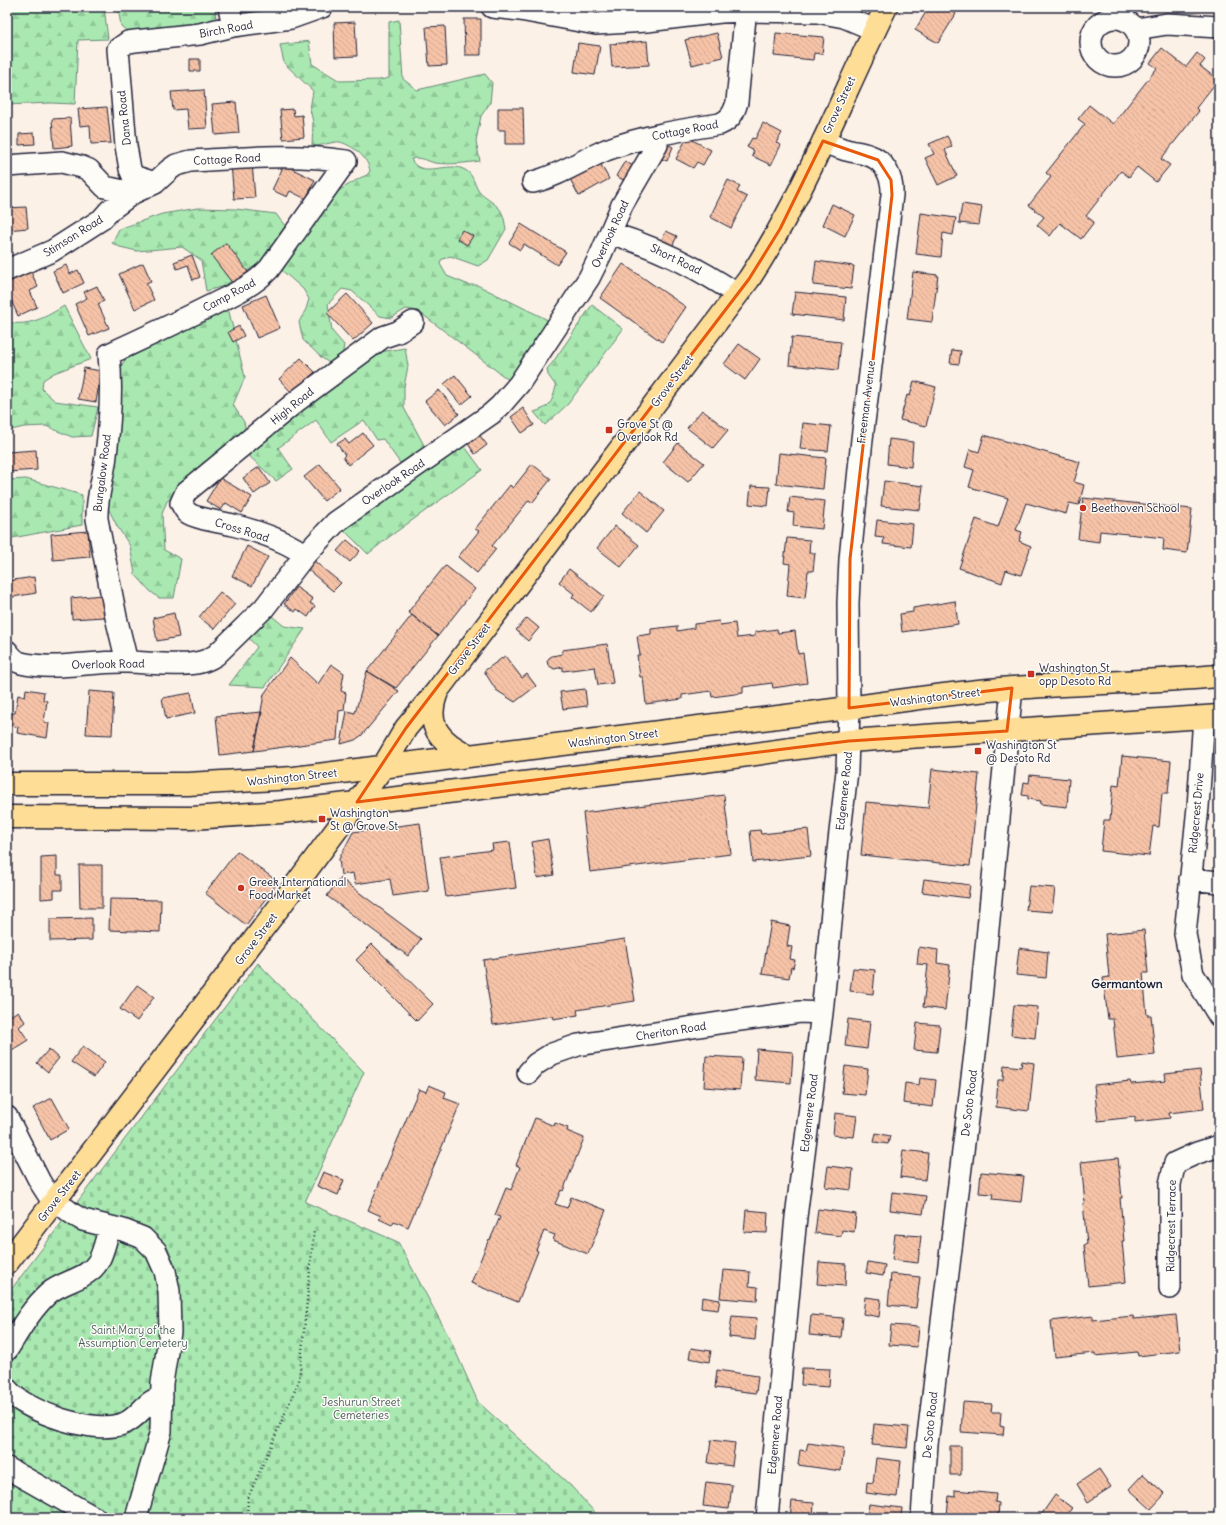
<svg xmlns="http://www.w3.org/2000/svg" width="1226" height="1525" font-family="Delius,sans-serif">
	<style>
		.forest { fill: url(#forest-firs); stroke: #668676 }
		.cemetery { fill: url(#cemetery-stones); stroke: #668676 }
		.building { fill: url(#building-back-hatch); stroke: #22223b }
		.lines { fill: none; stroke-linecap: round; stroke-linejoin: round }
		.minor-casing { stroke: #22223b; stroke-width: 24 }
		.major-casing { stroke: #22223b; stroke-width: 25 }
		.path { stroke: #22223b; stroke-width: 2.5; stroke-dasharray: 1 3; stroke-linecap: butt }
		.minor { stroke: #fdfcf7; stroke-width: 21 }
		.major { stroke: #fedd96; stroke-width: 22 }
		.marked { fill: none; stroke: #e8590c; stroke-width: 3; stroke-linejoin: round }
		.poi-dot { fill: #c8321e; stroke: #fdfcf7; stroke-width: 1.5 }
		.labels { text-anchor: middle; stroke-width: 3; stroke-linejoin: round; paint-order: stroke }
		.street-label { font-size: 11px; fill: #22223b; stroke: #fdfcf7 }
		.poi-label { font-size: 11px; fill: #22223b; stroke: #fdfcf7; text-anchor: start }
		.park-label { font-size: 11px; fill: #4a5e5e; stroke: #fdfcf7 }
		.neighbourhood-label { font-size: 12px; font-weight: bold; fill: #22223b; stroke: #fdfcf7 }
	</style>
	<defs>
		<pattern id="forest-firs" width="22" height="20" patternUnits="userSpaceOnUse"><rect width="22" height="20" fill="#a9e9b1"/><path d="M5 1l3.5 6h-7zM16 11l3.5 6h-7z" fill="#91c899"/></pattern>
		<pattern id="cemetery-stones" width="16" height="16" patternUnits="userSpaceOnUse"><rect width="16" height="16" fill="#a9e9b1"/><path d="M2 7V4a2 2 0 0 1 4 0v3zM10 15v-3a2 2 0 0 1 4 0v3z" fill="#91c899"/></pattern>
		<pattern id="building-back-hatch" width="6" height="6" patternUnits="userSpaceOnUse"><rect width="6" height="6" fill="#f6c3a7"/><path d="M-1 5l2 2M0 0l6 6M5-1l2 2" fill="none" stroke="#d3a791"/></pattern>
	</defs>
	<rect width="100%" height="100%" fill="#fcf1e7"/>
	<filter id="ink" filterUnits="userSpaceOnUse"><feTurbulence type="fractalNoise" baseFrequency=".025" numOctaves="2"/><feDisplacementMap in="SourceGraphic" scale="8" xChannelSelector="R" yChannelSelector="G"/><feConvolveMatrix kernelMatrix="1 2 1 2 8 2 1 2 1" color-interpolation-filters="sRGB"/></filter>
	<g filter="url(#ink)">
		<path class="forest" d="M7 7H104L108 39 78 40 75 104 50 103 7 105Z
			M118 7H215L216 21 130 34 121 26Z
			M399 20 403 79 417 90 485 74 492 83 490 103 481 116 476 141 480 161C466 163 450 165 435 163 426 161 421 156 411 159 420 180 449 160 465 170 474 174 474 186 480 193 485 198 499 206 501 211 504 216 505 224 506 229L488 260 478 266 450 256 441 260 440 264 447 276 469 285H477L546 319 548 323 510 381 418 311 406 309 391 318 380 316 352 291 342 289 328 304 332 331 344 345 342 357 332 365 322 358 303 340 299 322 306 309 309 299 303 289 278 267 328 197 360 178 367 175 370 171C368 158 354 146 340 142 335 141 319 146 312 147L313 122 310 109 313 91 284 63 280 45 309 41 312 64 340 81 380 80 389 78V22Z
			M198 208 236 209 276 214 285 226 261 262 224 286 206 291 201 260 182 247 137 251 120 247 112 243 119 229 162 214Z
			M592 305 623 329 568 404 545 425 534 412C551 407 552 402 556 386L548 375 547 369 553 362Z
			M64 306 91 359 54 373 43 380 42 389 55 401 98 407 91 436 72 437 46 426 24 427 7 431V322C29 327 46 317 64 306Z
			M228 308 245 377 233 405 244 422 247 436 167 501 162 514 164 550 181 559 174 598H159L150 591 135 574 130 546 117 526 108 508 116 388 121 366 125 360Z
			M405 348 408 366 404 387V408L425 447 400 463 383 439 377 440 364 420 331 442 316 420 278 448 293 469 276 481 247 454 280 425 380 352Z
			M463 444 482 470 389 537 368 554 342 528Z
			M26 479 82 495V525L7 539V480Z
			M267 612 284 626 305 629 265 687 229 685 257 647 247 636Z"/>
		<path class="cemetery" d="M258 963 364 1072 305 1202 398 1242 450 1339 478 1402 570 1485 600 1518H7V1295Z"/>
		<path class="building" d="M929 7H945L956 14 938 43 915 30Z
			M464 19H481V55H465Z
			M355 22 357 56 335 57 334 23Z
			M445 26 447 65 429 66 426 27Z
			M717 33 723 57 692 65 685 40Z
			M776 33 824 37 822 54 814 53 813 60 774 56Z
			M647 41 649 65 612 67 610 44Z
			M578 43 600 46 595 75 574 72Z
			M1162 48 1186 67 1197 53 1205 60 1200 66 1218 80 1196 108 1199 111 1161 159 1170 165 1156 182 1137 167 1129 177 1121 171 1086 216 1094 222 1081 239 1060 223 1050 236 1037 225 1044 217 1029 205 1051 177 1046 173 1085 124 1078 119 1089 105 1113 124 1157 68 1150 63Z
			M190 59H200V71H190Z
			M204 90 207 128 188 129 186 109 173 110 171 92Z
			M236 102 239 133 215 135 212 104Z
			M107 107 111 143 91 144 90 125 80 126 78 109Z
			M498 108H523L524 144H505V130H498Z
			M293 109 294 116 302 115 304 137 283 139 280 110Z
			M70 118 72 146 54 148 52 119Z
			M763 123 782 133 776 143 781 145 771 165 752 156 754 151 747 147 752 138 755 139Z
			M34 133 35 144 19 145V134Z
			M947 136 952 146 945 150 957 176 938 185 925 158 934 154 929 144Z
			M687 137 711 150 703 165 697 162 693 168 676 159Z
			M665 143 673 147 667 161 658 158Z
			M625 161 636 168 627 182 616 176Z
			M252 163 255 198 234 199 231 164Z
			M600 163 609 179 579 196 570 179Z
			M284 165 315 180 306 199 290 191 287 197 272 190Z
			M728 180 740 186 737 192 747 197 731 228 710 217Z
			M832 204 855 215 845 236 823 225Z
			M962 204 982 207 979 225 959 223Z
			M26 207 28 228 7 230V208Z
			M921 213 956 218 953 235 943 233 941 257 916 254Z
			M521 224 566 252 557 265 524 244 520 250 509 243Z
			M462 230 473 236 467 245 457 239Z
			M666 231 677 236 672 247 661 241Z
			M226 243 248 272 233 284 211 255Z
			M192 255 200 277 193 280 188 265 177 269 174 262Z
			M816 261 854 266 851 289 813 285Z
			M143 263 151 281 146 283 154 300 135 309 119 274Z
			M623 264 686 307 662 342 600 298Z
			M66 265 70 274 78 270 84 283 63 293 53 271Z
			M31 272 38 287 30 291 37 307 18 316 7 291V283Z
			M913 272 938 275 932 322 907 319Z
			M97 286 104 301 98 304 109 328 89 336 75 304 87 298 84 292Z
			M795 292 846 297 844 320 792 314Z
			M347 294 373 323 353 341 327 313Z
			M266 295 280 328 257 338 243 305Z
			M239 326 244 336 233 342 228 332Z
			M792 337 841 342 838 370 789 365Z
			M739 344 760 359 745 380 724 364Z
			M952 350 961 351 959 364 950 363Z
			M301 358 315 372 292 393 279 379Z
			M84 368 101 371 96 402 78 399Z
			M455 375 472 396 461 405 444 384Z
			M914 381 936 387 926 426 900 420 907 395 910 396Z
			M439 390 459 414 445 425 425 401Z
			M523 408 534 425 522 433 511 417Z
			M702 410 728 430 713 448 687 428Z
			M803 423 831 426 828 451 800 449Z
			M363 433 373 445 348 465 343 457 345 455 337 444 345 439 349 444Z
			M478 433 487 445 475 454 466 441Z
			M984 435 1080 462 1074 482 1084 485 1079 505 1069 503 1066 514 1026 503 1016 530 1022 532 1019 541 1031 546 1021 575 1006 570 1002 583 959 568 976 519 998 527 1008 498 969 487 974 470 965 467 970 449 979 452Z
			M889 439 913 442 911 467 887 464Z
			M678 443 704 463 688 482 663 462Z
			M36 450 37 470 8 472 7 452Z
			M779 453 826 458 823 489 776 484Z
			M320 464 340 488 324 501 304 477Z
			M532 464 551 479 532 503 529 500 492 546 496 549 477 573 458 557 479 531 475 529 510 485 513 488Z
			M259 467 270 483 254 494 243 478Z
			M220 478 252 497 242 513 226 503 221 510 206 501Z
			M884 481 923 486 920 510 881 506Z
			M751 486 770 487 768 506 749 504Z
			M640 491 664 511 646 533 622 513Z
			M790 497 825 501 822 529 793 526 794 513 788 512Z
			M1083 498 1192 509 1187 553 1163 550 1164 538 1100 531 1099 542 1078 539Z
			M877 520 913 524 911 547 883 544 884 538 875 537Z
			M615 526 639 545 621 567 597 548Z
			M88 531 90 557 53 560 51 534Z
			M787 538 810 540 809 553H815L813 571H808L805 598 787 596 790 564 784 563Z
			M347 540 360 551 350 562 337 551Z
			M247 546 268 557 252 586 232 576Z
			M314 561 341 583 333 591 307 569Z
			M446 566 475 589 438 636 408 612 444 567Z
			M569 569 604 596 591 612 572 597 574 594 559 582Z
			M34 577 36 593 7 598V581Z
			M296 587 313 599 310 603 315 606 308 617 297 609 295 612 284 604Z
			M220 592 235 604 214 629 199 617Z
			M102 595 104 617 72 619 71 598Z
			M955 601 958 624 902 632 900 614 913 612V608Z
			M174 613 179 637 157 641 153 618Z
			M412 615 438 636 396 688 367 671Z
			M527 618 539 628 528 641 516 630Z
			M719 621 720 625 735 623 737 638 755 636V632L777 629 778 633 795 631 798 654 803 653 807 683 773 688 772 683 743 687V693L712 697 711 691 682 695V699L646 704 643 677H640L637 655H640L637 636 651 634V629L677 626V631L694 628V624Z
			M607 644 613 683 598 685 595 667 563 671V667L554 669 548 665 547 661 549 658 552 656 562 654V650Z
			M505 656 522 678 527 674 536 686 515 702 496 690 484 671Z
			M290 658 318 684 331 664 344 673 341 691 346 693 344 710 339 711 337 740 254 751 264 694Z
			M367 671 399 691 362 735 355 740 341 744 347 711 355 713Z
			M26 689 44 692 43 700 47 701 44 722 49 723 47 738 17 733 18 727 9 725 12 713H15L18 695 25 697Z
			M585 689 587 706 563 709 560 692Z
			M89 691 114 693 112 735 86 734Z
			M191 693 195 713 166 719 162 698Z
			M262 712 254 751 220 755 216 716Z
			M1122 756 1171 761 1168 793H1162L1159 827 1153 826 1149 856 1101 851 1104 820H1110L1113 785 1119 786Z
			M932 769 979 774 970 866 861 855 866 802 928 808Z
			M1030 775 1069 779 1067 807 1040 804 1041 801 1028 799V796L1022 795 1024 782 1029 783Z
			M724 795 731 854 590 872 583 813Z
			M420 823 429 891 393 896 390 879 355 884 353 873 341 875 339 859 353 832Z
			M808 829 811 856 753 862 750 831 760 830 761 834Z
			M548 839 554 875 537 878 532 842Z
			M510 842 516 888 446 897 440 857 493 850 492 844Z
			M237 851 278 882 246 925 205 893Z
			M57 856V875H62V890H54V898L41 899V857Z
			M79 865H102V908H80Z
			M340 878 421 939 408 956 327 896Z
			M924 879 970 885 968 898 922 892Z
			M1029 886 1055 888 1052 912 1026 910Z
			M110 899 161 900 160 932 109 930Z
			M92 918V940L50 941V919Z
			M771 922 790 926 787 946 792 947 790 959 795 960 793 968 791 967 789 978 762 974Z
			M1144 930 1148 973H1143L1147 1015H1151L1155 1055 1117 1059 1113 1019H1108L1103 978 1109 977 1105 934Z
			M625 939 635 1001 577 1010 578 1015 553 1019 552 1016 493 1025 483 960Z
			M372 944 433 1004 417 1021 356 960Z
			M919 947 938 950 937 963 950 965 945 1010 923 1007 928 965 917 964Z
			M1019 948 1048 952 1046 978 1016 975Z
			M853 968 875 970 873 994 850 991Z
			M137 985 154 997 137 1021 120 1009Z
			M1014 1005 1038 1007 1035 1038 1011 1035Z
			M18 1011 25 1022 19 1027 28 1040 9 1052 7 1048V1018Z
			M848 1019 870 1022 867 1049 845 1046Z
			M917 1023 940 1025 937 1052 914 1050Z
			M83 1046 105 1062 94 1077 71 1062Z
			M49 1049 59 1058 48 1072 37 1063Z
			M757 1049 793 1052 791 1083 755 1080Z
			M706 1056 742 1058 740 1090 704 1087Z
			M1022 1061 1034 1063 1029 1111 996 1107 998 1080H1003L1004 1065 1021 1067Z
			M845 1066 868 1069 865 1095 842 1093Z
			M1200 1070 1204 1109 1169 1113 1170 1118 1135 1122V1117L1098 1121 1094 1085 1130 1081 1131 1084 1166 1081 1165 1074Z
			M920 1078 936 1080 933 1107 903 1103 905 1083 919 1085Z
			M429 1085 446 1092 444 1098 460 1104 408 1227 394 1221 392 1225 379 1219 381 1216 368 1210 419 1089 426 1092Z
			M52 1098 69 1129 50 1140 33 1108Z
			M835 1113 857 1116 854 1137 833 1135Z
			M535 1118 554 1126 555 1123 568 1128 567 1131 584 1138 563 1191 561 1190 555 1204 567 1208 571 1197 606 1210 588 1254 553 1240 555 1235 544 1231 536 1250 538 1251 518 1302 471 1283 489 1239 490 1240 500 1217 495 1215 506 1188 511 1190 520 1167 516 1165Z
			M876 1133 890 1136 888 1144 874 1142Z
			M903 1150 928 1153 925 1180 900 1177Z
			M1118 1158 1122 1198H1120L1124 1241H1122L1126 1282 1088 1286 1084 1245 1087 1244 1083 1203H1085L1081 1162Z
			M828 1166 853 1169 851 1190 825 1187Z
			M323 1172 344 1180 338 1195 317 1186Z
			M981 1172 1024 1176 1021 1202 992 1199 993 1194 979 1193Z
			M892 1192 926 1196 923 1214 890 1210Z
			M818 1209 856 1214 854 1232 842 1230 841 1236 815 1233Z
			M746 1210 768 1212 767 1233 744 1232Z
			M895 1234 921 1236 918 1263 892 1260Z
			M819 1262 846 1264 845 1286 817 1284Z
			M868 1262 885 1265 883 1276 866 1273Z
			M723 1270 750 1272 749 1286 758 1287 757 1301 720 1298Z
			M891 1274 920 1277 916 1308 888 1305Z
			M702 1297 720 1300 718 1310 701 1308Z
			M865 1297 881 1299 879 1317 863 1314Z
			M811 1315 843 1318 841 1338 809 1335Z
			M1176 1315 1180 1351 1138 1356 1137 1352 1095 1356V1353L1055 1357 1051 1321 1093 1316V1320L1133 1316 1134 1319Z
			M732 1316 757 1318 755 1340 729 1337Z
			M891 1325 919 1327 917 1347 889 1345Z
			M691 1348 711 1351 709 1362 689 1358Z
			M802 1368 830 1369 829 1387 801 1385Z
			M717 1370 758 1376 756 1393 715 1388Z
			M963 1402 992 1404 991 1412H1001L1000 1426 1004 1427 1003 1435 961 1432Z
			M874 1424 909 1427 907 1448 872 1445Z
			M711 1440 735 1443 732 1466 708 1463Z
			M808 1443 844 1448 841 1471 798 1465 800 1450 806 1451Z
			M950 1446H961V1475H950Z
			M876 1458 901 1461 897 1497 866 1493 867 1482 873 1483Z
			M1099 1469 1111 1487 1088 1502 1077 1484Z
			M1143 1474 1165 1494 1151 1509 1129 1489Z
			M706 1482 732 1485 729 1509 703 1506Z
			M955 1490 996 1494 995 1502 999 1503 998 1518H979L947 1515 949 1496 955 1497Z
			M1055 1495 1072 1508 1064 1518H1039Z
			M792 1501 814 1503 813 1518H790Z
			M869 1504 902 1508 901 1518H867Z"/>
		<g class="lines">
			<g class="minor-casing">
				<path id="minor" d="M229 7 233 26
					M492 7 520 10 596 24 647 21 721 12 745 11 817 12 844 17 875 30
					M1091 42a24 24 0 1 1 48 0a24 24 0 1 1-48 0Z
					M1136 29 1167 24 1219 27
					M7 166 62 162 82 167 89 170 105 187 133 193 155 183 169 170 176 165 191 161C243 158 294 153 346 161L269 269C253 286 232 295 212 305 178 322 144 338 109 354 112 386 110 423 106 455 104 477 96 497 97 519L116 617 127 662
					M533 182C559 176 582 160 606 150 643 136 681 130 720 124 730 120 734 113 737 102L746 7
					M155 183 133 176 130 169 126 146 118 49 128 42 135 41 200 34 233 26 291 18 322 7
					M610 233C656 247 697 267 737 294
					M7 270 52 251 102 219 110 210 133 193
					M305 555C287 541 256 531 233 525 225 523 194 518 188 513 185 511 183 506 181 503L186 492 298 400 383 337 398 332 413 322
					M7 651C11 656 14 661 21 663 54 671 91 661 125 662 149 662 172 667 196 663 203 662 210 659 216 655L264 608 305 555 336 522 491 414 500 406 519 384 589 278 601 254 622 205 657 145 658 135
					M1204 717 1198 807 1185 934 1193 974 1219 1016
					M1190 879 1219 882
					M528 1073 536 1064 552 1054 578 1045 719 1023 800 1012 822 1013
					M7 1117 40 1182 49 1196 74 1215 83 1220 123 1230 143 1238 156 1251 165 1271 169 1291 170 1332 162 1383 161 1431 136 1518
					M1170 1288V1184L1175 1163 1197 1153 1219 1146
					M7 1350C19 1331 31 1309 49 1293 63 1281 88 1279 98 1262 104 1252 106 1238 110 1227
					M7 1389C25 1412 97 1436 125 1423 139 1417 146 1400 162 1397
					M7 1468 95 1518
					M767 1518 796 1217 822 1013 839 841 847 771 849 708 848 603 850 559 862 439 892 195C893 178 885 160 868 155 860 152 851 152 843 149 836 147 829 144 823 141
					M922 1518 927 1444 978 1029 1012 688"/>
			</g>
			<g class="major-casing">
				<path id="major" d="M437 692C424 725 440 743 470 756
					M7 784H187L294 778 849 708C903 700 958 692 1012 688 1081 683 1150 682 1219 676
					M7 817 192 818 281 812 697 762 849 741 1219 716
					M7 1263 283 902 383 767 406 728 437 691 749 279C805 194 841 98 886 7"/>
			</g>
			<path class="path" d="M247 1518 248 1498 299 1381 314 1230"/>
			<use href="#minor" class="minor"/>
			<use href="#major" class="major"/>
		</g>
	</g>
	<path class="marked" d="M823 141 878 160 891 180 892 195 850 559 849 708 1012 688 1007 731 849 741 357 802 406 728 749 279 780 229Z"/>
	<g class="poi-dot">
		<rect x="605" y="426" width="8" height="8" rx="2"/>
		<circle cx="1083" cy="508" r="4"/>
		<rect x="1027" y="670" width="8" height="8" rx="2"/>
		<rect x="974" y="747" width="8" height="8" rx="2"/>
		<rect x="318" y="815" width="8" height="8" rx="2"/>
		<circle cx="241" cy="888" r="4"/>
	</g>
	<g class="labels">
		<g class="street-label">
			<text transform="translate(226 29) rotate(-10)" y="4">Birch Road</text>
			<text transform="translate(839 105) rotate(-65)" y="4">Grove Street</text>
			<text transform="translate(124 118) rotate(-96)" y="4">Dana Road</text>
			<text transform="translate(685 130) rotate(-11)" y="4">Cottage Road</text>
			<text transform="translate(227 159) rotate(-3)" y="4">Cottage Road</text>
			<text transform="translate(610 234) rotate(-65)" y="4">Overlook Road</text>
			<text transform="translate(73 236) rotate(-32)" y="4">Stimson Road</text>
			<text transform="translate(676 259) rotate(26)" y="4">Short Road</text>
			<text transform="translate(229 295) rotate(-28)" y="4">Camp Road</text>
			<text transform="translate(672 381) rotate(-53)" y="4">Grove Street</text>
			<text transform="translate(866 402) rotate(-83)" y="4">Freeman Avenue</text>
			<text transform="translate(292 406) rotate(-39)" y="4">High Road</text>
			<text transform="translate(102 473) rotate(-83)" y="4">Bungalow Road</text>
			<text transform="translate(393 482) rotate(-34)" y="4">Overlook Road</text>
			<text transform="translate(242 530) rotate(17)" y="4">Cross Road</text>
			<text transform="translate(469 649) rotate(-53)" y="4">Grove Street</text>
			<text transform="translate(108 664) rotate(-1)" y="4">Overlook Road</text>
			<text transform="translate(935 697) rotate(-7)" y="4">Washington Street</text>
			<text transform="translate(613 738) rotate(-7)" y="4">Washington Street</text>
			<text transform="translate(292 777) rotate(-6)" y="4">Washington Street</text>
			<text transform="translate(844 791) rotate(-84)" y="4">Edgemere Road</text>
			<text transform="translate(1196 813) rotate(-85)" y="4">Ridgecrest Drive</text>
			<text transform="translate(256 939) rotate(-53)" y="4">Grove Street</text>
			<text transform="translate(671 1031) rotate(-9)" y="4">Cheriton Road</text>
			<text transform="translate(969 1103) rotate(-83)" y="4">De Soto Road</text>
			<text transform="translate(809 1113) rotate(-83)" y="4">Edgemere Road</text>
			<text transform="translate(59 1196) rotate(-52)" y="4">Grove Street</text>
			<text transform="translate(1171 1226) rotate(-89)" y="4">Ridgecrest Terrace</text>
			<text transform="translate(930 1425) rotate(-84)" y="4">De Soto Road</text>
			<text transform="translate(775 1435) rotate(-85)" y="4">Edgemere Road</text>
		</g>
		<g class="poi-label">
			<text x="617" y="428">Grove St @<tspan x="617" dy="13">Overlook Rd</tspan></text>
			<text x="1091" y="512">Beethoven School</text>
			<text x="1039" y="672">Washington St<tspan x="1039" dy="13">opp Desoto Rd</tspan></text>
			<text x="986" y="749">Washington St<tspan x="986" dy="13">@ Desoto Rd</tspan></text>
			<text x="330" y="817">Washington<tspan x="330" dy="13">St @ Grove St</tspan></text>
			<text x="249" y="886">Greek International<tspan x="249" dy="13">Food Market</tspan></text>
		</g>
		<g class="park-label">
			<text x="133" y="1334">Saint Mary of the<tspan x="133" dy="13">Assumption Cemetery</tspan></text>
			<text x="361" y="1406">Jeshurun Street<tspan x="361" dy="13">Cemeteries</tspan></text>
		</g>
		<g class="neighbourhood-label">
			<text x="1127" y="988">Germantown</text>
		</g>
	</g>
	<rect width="1226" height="1525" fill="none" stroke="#fdfcf7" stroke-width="24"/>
	<rect x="12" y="12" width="1202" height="1501" fill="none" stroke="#22223b" stroke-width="1.5" filter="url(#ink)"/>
</svg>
